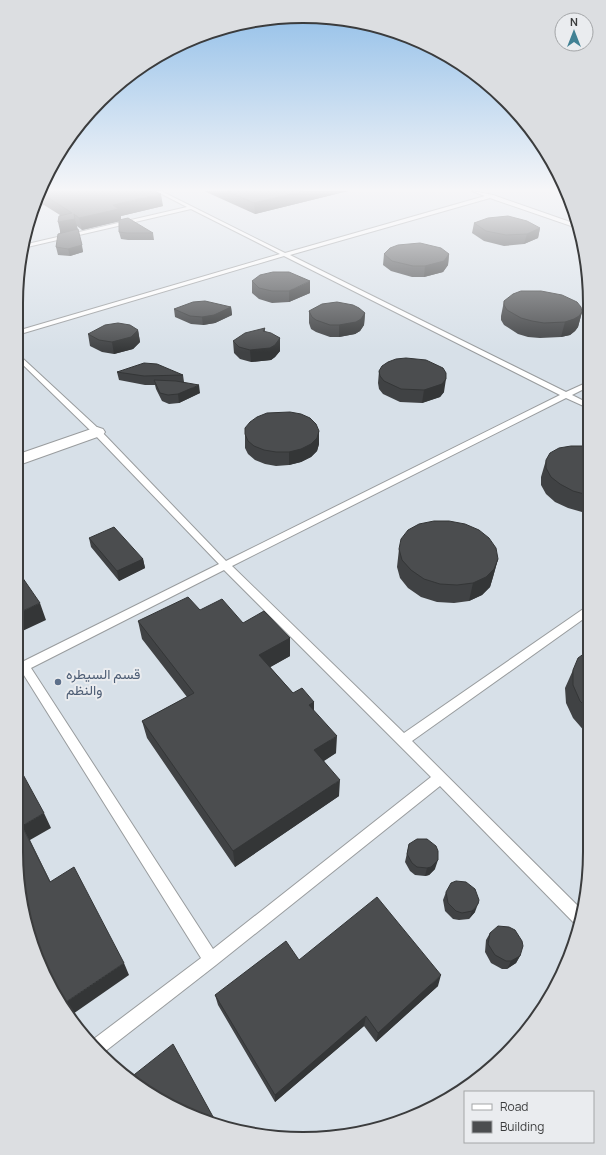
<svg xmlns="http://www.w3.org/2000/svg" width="606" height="1155" font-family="Manrope,Vazirmatn,sans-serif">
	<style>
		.built { fill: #d7e0e8 }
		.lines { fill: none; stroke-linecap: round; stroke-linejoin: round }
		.lane-casing { stroke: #999c9e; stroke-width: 2 }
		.street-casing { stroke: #999c9e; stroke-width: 2 }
		.lane { fill: #fff; fill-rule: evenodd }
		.street { fill: #fff; fill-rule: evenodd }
		.wall { fill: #404244 }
		.shaded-wall { fill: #343637 }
		.building { fill: #4b4d4f; stroke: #343637 }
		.service-dot { fill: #5c6f8a; stroke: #eaecef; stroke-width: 1.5 }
		.labels { text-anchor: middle; stroke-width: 4; stroke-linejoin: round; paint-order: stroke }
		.service-label { font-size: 14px; fill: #4e5e75; stroke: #eaecef; text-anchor: start }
		.rim { fill: none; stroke: #3b3c3d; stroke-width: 2 }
	</style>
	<rect width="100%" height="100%" fill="#eaecef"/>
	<path class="built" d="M40 191H567L568 193 588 265 589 871 580 926 560 979 506 1055 430 1110 378 1129 322 1138 229 1129 144 1091 75 1027 31 944 16 852 17 284 26 228Z"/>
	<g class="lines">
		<g class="lane-casing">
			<path id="lane" d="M156 191H161L285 253 485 196 472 191 493 195 576 224 577 228 490 198 290 255 566 392 588 382V387L572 395 588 403V408L566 398 232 566 404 733 589 605V615L412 741 583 911 580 927 576 925 440 786 216 965 103 1053 91 1041 201 958 22 672 16 674V665L219 564 94 434 17 359V354L19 355 100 430 226 561 560 395 284 256 17 335V331L280 254 191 209 23 248V245L187 207ZM224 570 431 777 213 949 31 668Z"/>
		</g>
		<g class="street-casing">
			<path id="street" d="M97 427 103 429 105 432 103 435 16 466V455Z"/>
		</g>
		<use href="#lane" class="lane"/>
		<use href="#street" class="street"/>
	</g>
	<path class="wall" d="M40 191 163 206 121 216V220L153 233 154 240H128L121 239 119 232V221L82 230 77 226 83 252 70 256 58 255 56 247 60 233V215L44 205Z
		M204 191H348L255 214Z
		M474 223 540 228 538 238 524 244 504 246 484 241 472 233Z
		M384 254H449L448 265 443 272 424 277H412L391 271 383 265Z
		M252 281 310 293 289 302 272 303 259 299 252 293Z
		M504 301 582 312 578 327 575 331 570 335 561 337 540 338 528 337 518 334 504 325 501 320V316Z
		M231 307 232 315 215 323 203 325 191 324 175 317 174 309Z
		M309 311 365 313 364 325 360 331 355 334 339 337H330L316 332 311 329 309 323Z
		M265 328V332L280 338V351L275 357 271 360 251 362 240 359 234 353 233 341Z
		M138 330 140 342 133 349 114 354 102 352 90 346 88 334Z
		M379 371 444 392 440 397 422 403 400 402 383 394 379 389 378 383Z
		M117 372 183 375 184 382 200 393 179 403 169 404 162 401 156 389 155 385H145L119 380Z
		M245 434 319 444 317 451 311 457 301 462 289 465 276 466 265 464 255 460 248 454 245 448Z
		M588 446V513L582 512 568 508 555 502 546 494 541 485V477L546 460Z
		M89 538 143 559 145 568 119 581 91 547Z
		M399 549 498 559 493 577 490 587 482 595 469 601 454 603 437 602 421 597 408 588 400 578 397 567Z
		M200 610 243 623 290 638V656L270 667 293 693 314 702V711L336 753 324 761 339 796 235 867 147 738 142 721 187 697 142 639 138 621Z
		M589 650V735L586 733 573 718 566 703 565 688 573 670Z
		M409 844 435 869 429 875 425 876 415 875 410 871 405 862Z
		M446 892 475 912 469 919 459 920 453 919 445 911 443 900Z
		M490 933 520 956 516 963 507 969H502L491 963 485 952 486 940Z
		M299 960 438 986 376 1042 364 1026 275 1102 218 1005 215 995Z"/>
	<path class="shaded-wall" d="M304 191H348L255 214 254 203Z
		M41 193 44 205 34 207 39 194Z
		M161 194 163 206 121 216V221L82 230 79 218 113 205Z
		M75 219 78 231 61 235 58 222Z
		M540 228 538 238 524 244 527 234Z
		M82 245 83 252 70 256 68 249Z
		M449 254 448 265 443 272 424 277 425 266Z
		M21 255 25 268 19 269Z
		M310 281V293L289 302V291Z
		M231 307 232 315 215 323 203 325 202 317Z
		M582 312 578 327 575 331 570 335 561 337 565 322Z
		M365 313 364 325 360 331 355 334 339 337V325Z
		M138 330 140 342 133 349 114 354 112 342Z
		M280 338V351L275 357 271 360 251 362 250 350Z
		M446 379 444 392 440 397 422 403 424 390Z
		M199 385 200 393 179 403 178 394Z
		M319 431V444L317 451 311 457 301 462 289 465V452Z
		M143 559 145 568 119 581 117 571Z
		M498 559 493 577 490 587 482 595 469 601 473 583Z
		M40 603 46 620 16 634V614Z
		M290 638V656L260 673 259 655Z
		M314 702V719L309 705Z
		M337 736 336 753 314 767V750Z
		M340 780 339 796 235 867 233 851Z
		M44 813 51 828 30 840 57 895 50 882 22 826Z
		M438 860 435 869 429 875 425 876 427 868Z
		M478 904 475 912 469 919 472 911Z
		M520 956 516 963 507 969 511 961Z
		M124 963 129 975 70 1016 63 1004Z
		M441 975 438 986 376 1042 378 1033Z
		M366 1016 364 1026 275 1102V1095Z"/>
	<path class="building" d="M40 191H154L161 194 113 205 119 209 79 218 74 214 75 219 58 222 59 216 72 213 41 193 39 194Z
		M227 191H304L254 203Z
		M508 216 527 221 540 228 527 234 506 235 486 231 474 223 488 218Z
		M128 218 153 233H127L119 232V220Z
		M78 229 82 245 68 249 56 247 58 234Z
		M420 243 441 248 449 254 444 261 425 266H413L392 261 384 254 390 248 398 245Z
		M273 272H289L310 281 289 291H272L259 288 252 281 260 275Z
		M521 291H541L562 295 577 302 581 307 582 312 579 316 574 319 565 322 544 323 532 321 521 318 507 310 504 305V301L513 294Z
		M205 301 231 307 214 315 202 317 190 316 174 309 193 302Z
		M337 302 353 305 359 308 365 313 361 319 356 322 339 325H330L316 320 312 317 309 311 322 304Z
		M118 323 130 325 138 330 131 337 112 342 99 340 88 334 105 325Z
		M265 328 263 331 271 333 280 338 275 345 270 348 250 350 239 347 233 341 245 333Z
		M406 358 426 360 443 368 446 373V379L442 384 424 390 401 389 384 381 380 376 379 371 382 366 388 362 396 359Z
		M144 363 157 364 183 375 144 376 117 372Z
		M154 380 176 381 199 385 178 394 168 395 160 393Z
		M290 412 301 414 310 418 316 424 319 431 317 438 311 444 301 449 289 452H276L264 450 254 446 248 441 245 434V428L250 422 257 417 267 413Z
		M571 446H588V495L573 491 560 484 551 477 546 468V460L550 453 559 448Z
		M434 521H449L465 524 479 530 489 538 496 548 498 559 494 569 486 577 473 583 457 585 440 584 424 579 411 570 402 560 399 549 401 539 408 530 419 524Z
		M114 527 143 559 117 571 89 538Z
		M20 574 40 603 16 614V575Z
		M188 597 200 610 222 599 243 623 264 611 290 638 259 655 293 693 302 688 314 702 309 705 337 736 314 750 340 780 233 851 142 721 194 693 138 621Z
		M589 650V710L580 701 573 685V670L578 658Z
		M16 769 17 771 20 769 44 813 22 826 50 882 74 867 124 963 63 1004 31 944 16 852Z
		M417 839H427L436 846 438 851V860L431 867 427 868 417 867 412 863 407 854 409 844Z
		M456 881 466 882 475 889 479 900 478 904 472 911 462 913 456 911 448 903 446 892 451 883Z
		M377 897 441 975 378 1033 366 1016 275 1095 215 995 286 941 299 960Z
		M498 926 509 927 515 930 522 941 523 946 520 956 511 961H506L495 955 488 944 490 933Z
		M173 1044 217 1124 144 1091 130 1078Z"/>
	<linearGradient id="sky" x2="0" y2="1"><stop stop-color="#90bee8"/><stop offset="0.54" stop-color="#f6f6f8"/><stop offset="1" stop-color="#f6f6f8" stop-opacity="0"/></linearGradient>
	<rect width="606" height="352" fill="url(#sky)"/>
	<circle class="service-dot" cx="58" cy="682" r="4"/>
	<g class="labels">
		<g class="service-label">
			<text x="66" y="679">قسم السيطره<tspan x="66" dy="16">والنظم</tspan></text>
		</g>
	</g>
	<path d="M0 0H606V1155H0ZM303 23H303A280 280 0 0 1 583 303V852A280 280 0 0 1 303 1132H303A280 280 0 0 1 23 852V303A280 280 0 0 1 303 23Z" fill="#dcdee1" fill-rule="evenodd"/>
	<path class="rim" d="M303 23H303A280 280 0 0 1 583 303V852A280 280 0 0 1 303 1132H303A280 280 0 0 1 23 852V303A280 280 0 0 1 303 23Z"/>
	<rect x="464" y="1091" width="130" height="52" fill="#eaecef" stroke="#a4a6a8"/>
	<rect x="472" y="1104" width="20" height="6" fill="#ffffff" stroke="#a4a6a8"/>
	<text x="500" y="1111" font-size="12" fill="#3b3c3d">Road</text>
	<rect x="472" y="1121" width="20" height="12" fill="#4b4d4f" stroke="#a4a6a8"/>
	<text x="500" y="1131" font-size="12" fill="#3b3c3d">Building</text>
	<g transform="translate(574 32)"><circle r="19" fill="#eaecef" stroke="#a4a6a8"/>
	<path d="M0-3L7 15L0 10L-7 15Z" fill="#418194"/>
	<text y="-6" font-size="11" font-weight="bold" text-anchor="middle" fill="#3b3c3d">N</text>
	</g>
</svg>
